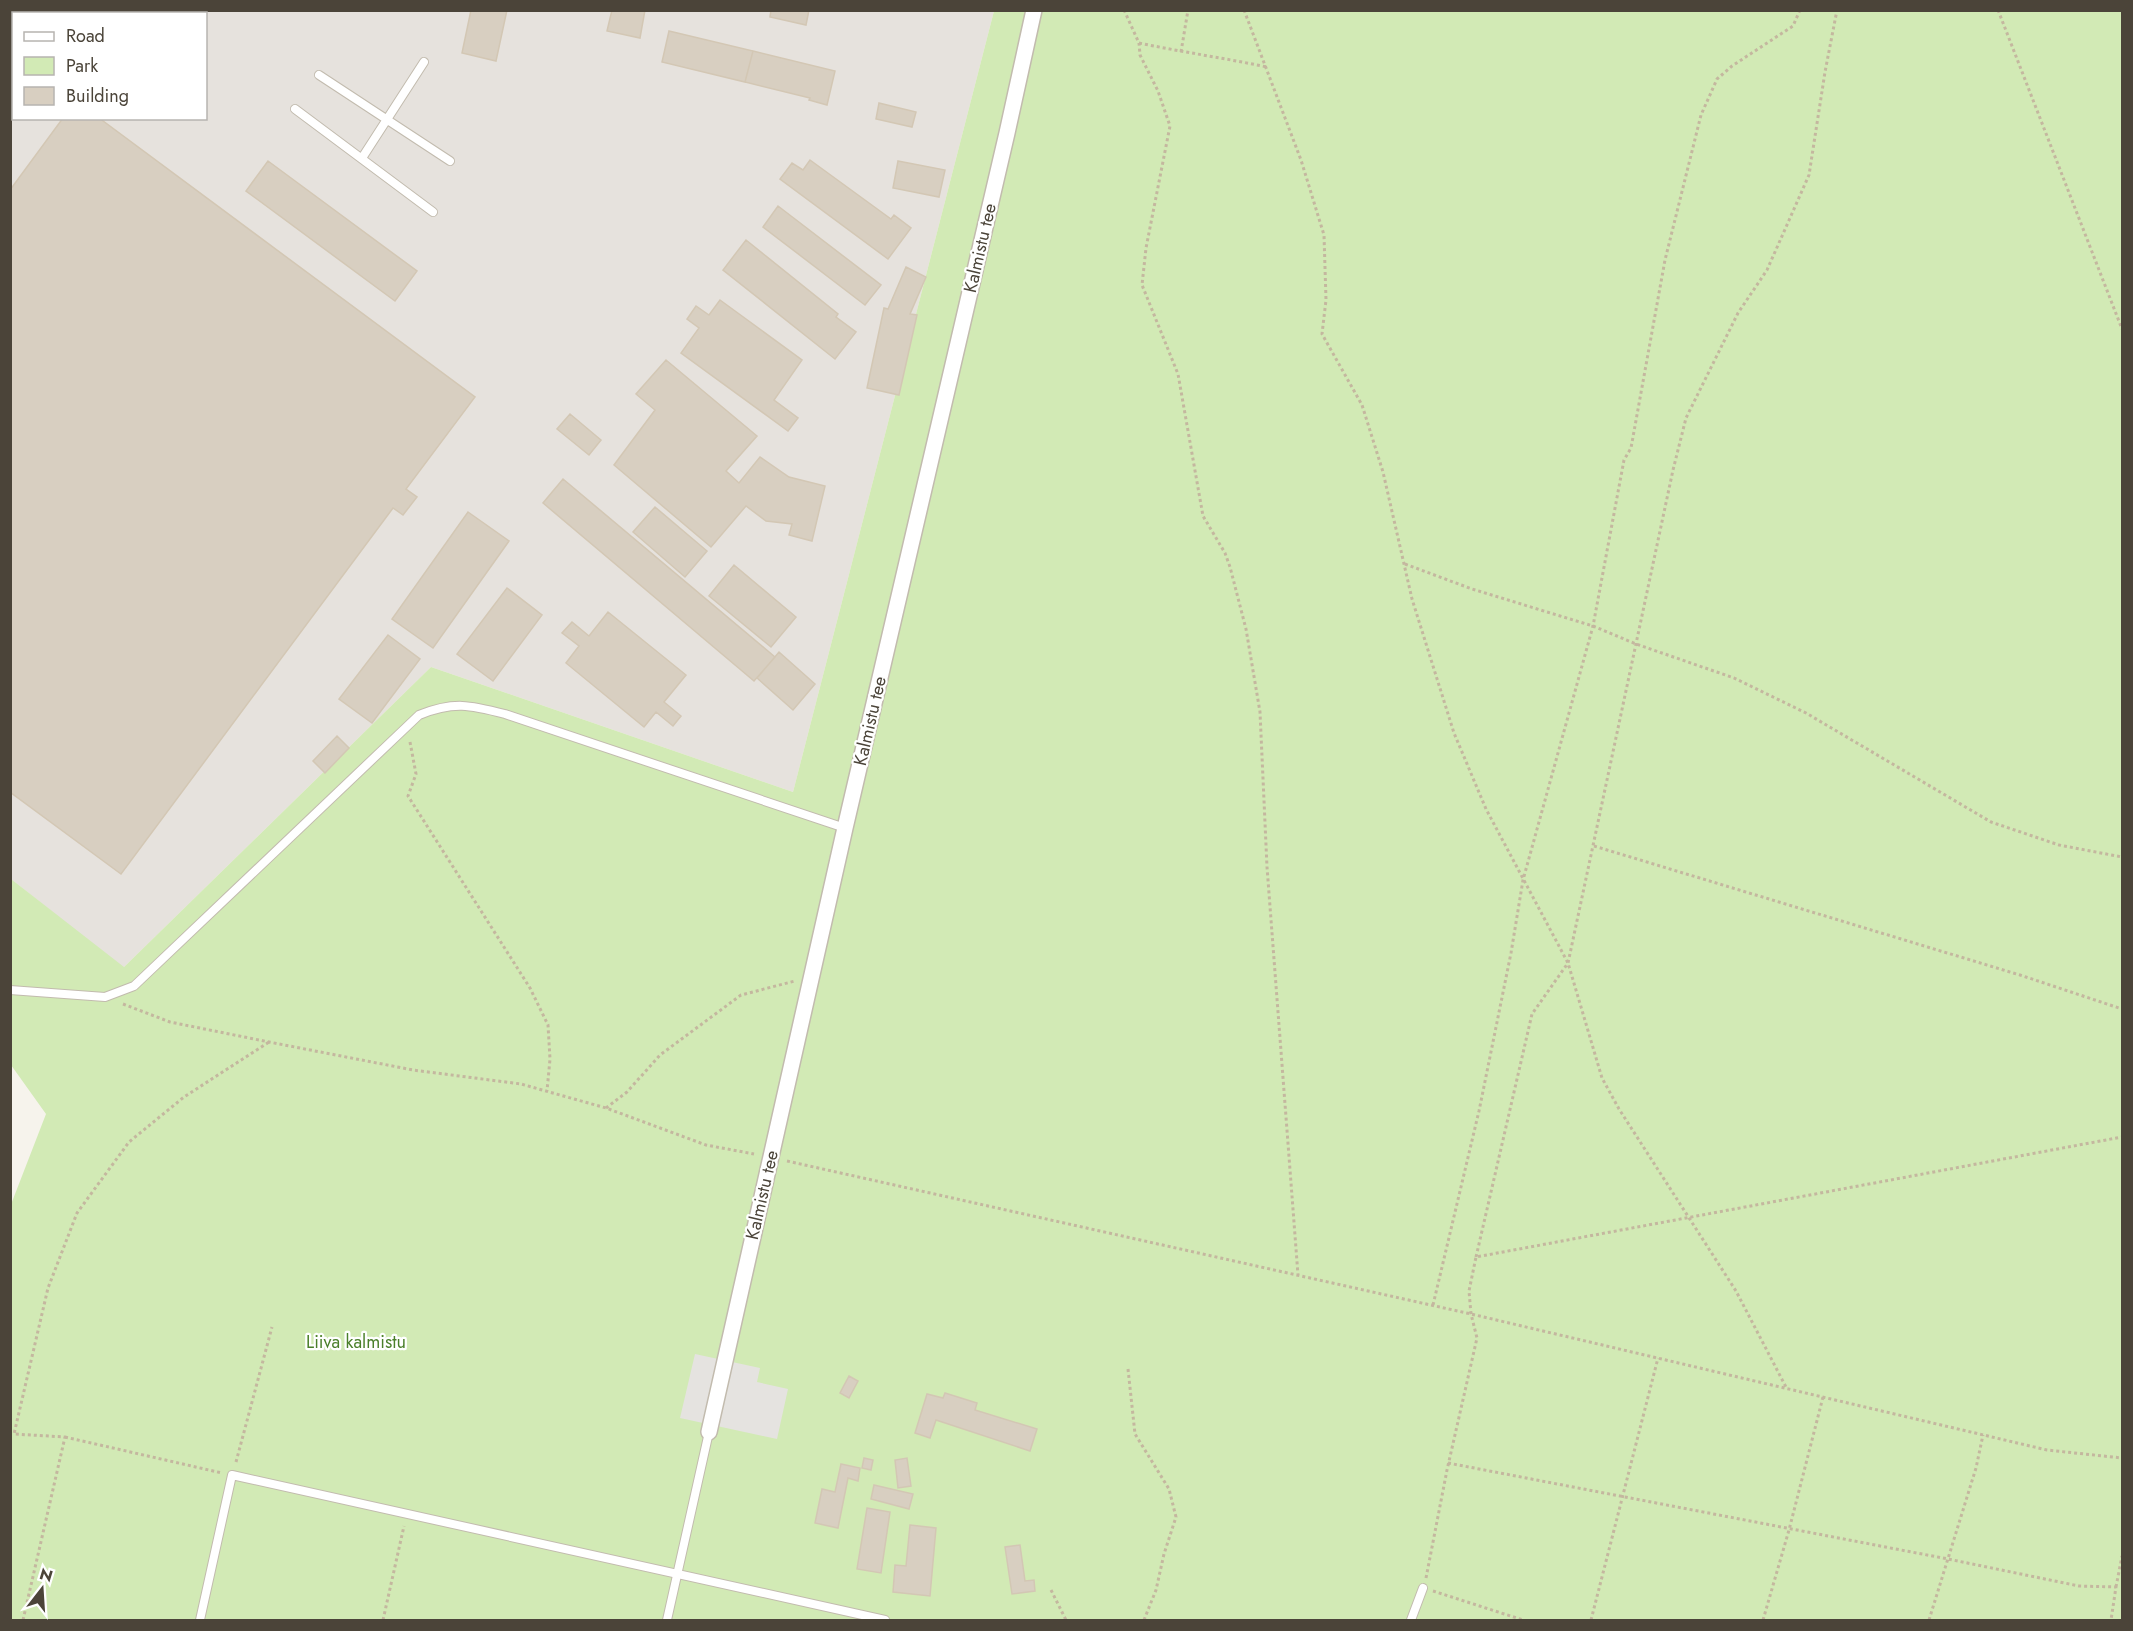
<svg xmlns="http://www.w3.org/2000/svg" width="2133" height="1631" font-family="Jost,sans-serif">
	<style>
		.industrial { fill: #e6e2dd; fill-rule: evenodd }
		.green { fill: #d2eab5 }
		.parking { fill: #e5e3e0 }
		.building { fill: #d8cfc1; stroke: #d3c7b4; stroke-width: 1.5 }
		.lines { fill: none; stroke-linecap: round; stroke-linejoin: round }
		.service-casing { stroke: #c2bbae; stroke-width: 10 }
		.minor-casing { stroke: #c2bbae; stroke-width: 18 }
		.path { stroke: #c4b79f; stroke-width: 3; stroke-dasharray: 3 3; stroke-linecap: butt }
		.service { stroke: #fff; stroke-width: 8 }
		.minor { stroke: #fff; stroke-width: 15 }
		.labels { text-anchor: middle; stroke-width: 4.5; stroke-linejoin: round; paint-order: stroke }
		.street-label { font-size: 18px; fill: #4b4439; stroke: #fff }
		.park-label { font-size: 18px; fill: #4a7f2a; stroke: #fff }
	</style>
	<rect width="100%" height="100%" fill="#f6f3ec"/>
	<path class="industrial" d="M10 11H994L793 792 431 667 123 968 11 879ZM14 14H206V118H14Z"/>
	<path class="green" d="M994 11H2122V1620H11L10 1207 46 1114 11 1065V879L124 967 431 667 793 792Z"/>
	<path class="parking" d="M695 1354 760 1368 757 1382 788 1389 777 1439 680 1418Z"/>
	<path class="building" d="M25 10H69L73 14H23Z
		M471 10H507L496 61 462 53Z
		M612 10H645L640 38 607 31Z
		M771 10H809L806 25 770 17Z
		M14 25V73L10 70V29Z
		M669 31 753 51 745 82 662 62Z
		M753 51 835 71 827 105 809 100 810 98 745 82Z
		M879 103 916 112 912 127 876 119Z
		M63 118H99L475 397 406 489 417 497 403 515 393 508 121 874 10 792V190Z
		M810 160 891 219 894 215 911 228 888 259 780 179 792 163 803 170Z
		M268 161 417 271 395 301 246 191Z
		M898 161 945 170 939 197 893 188Z
		M778 206 881 285 865 305 763 227Z
		M746 240 838 314 836 317 856 332 835 359 723 270Z
		M906 267 926 277 910 314 917 315 899 395 867 388 884 308 888 309Z
		M720 300 802 360 774 400 798 418 788 431 681 353 699 328 687 319 696 306 709 315Z
		M666 360 757 436 726 471 739 483 760 457 789 477 825 486 812 541 789 535 792 524 766 521 746 506 711 547 614 465 655 410 636 394Z
		M570 414 601 440 589 455 557 429Z
		M563 479 775 657 754 681 543 503Z
		M655 507 707 551 685 577 633 532Z
		M468 512 509 541 433 648 392 619Z
		M734 565 796 617 771 647 709 596Z
		M507 588 542 615 493 681 457 654Z
		M608 612 686 675 664 702 681 716 673 726 656 712 644 727 566 663 579 646 562 633 572 622 589 636Z
		M388 635 420 659 372 723 339 699Z
		M779 652 815 684 793 710 757 678Z
		M337 736 349 748 325 773 313 761Z
		M849 1376 858 1381 849 1398 840 1393Z
		M945 1393 977 1403 975 1410 1037 1429 1030 1451 936 1420 930 1438 915 1433 927 1394 943 1398Z
		M864 1458 873 1460 871 1470 862 1468Z
		M907 1458 911 1486 898 1488 895 1460Z
		M841 1464 860 1468 858 1481 848 1478 838 1528 815 1523 822 1489 835 1492Z
		M874 1485 913 1494 909 1509 871 1499Z
		M867 1508 890 1512 881 1573 857 1569Z
		M910 1525 936 1528 930 1596 893 1592 895 1565 906 1566Z
		M1020 1545 1025 1581 1034 1580 1035 1591 1012 1594 1005 1547Z"/>
	<g class="lines">
		<g class="service-casing">
			<path id="service" d="M319 75 450 161
				M295 109 433 212
				M362 158 424 62
				M10 990 105 997 134 986 419 715C454 701 470 705 505 714L845 828
				M200 1620 232 1475 885 1620
				M667 1620 709 1432
				M1411 1620 1423 1588"/>
		</g>
		<g class="minor-casing">
			<path id="minor" d="M709 1432 845 828 1007 133 1034 10"/>
		</g>
		<path class="path" d="M1124 10 1139 43 1140 55 1158 91 1170 126 1146 248 1142 285 1178 374 1203 516 1225 553 1230 567 1246 629 1260 712 1267 867 1298 1275
			M1244 10 1301 160 1324 235 1326 300 1322 334 1362 405 1383 472 1412 599 1454 733 1486 809 1568 963 1602 1078 1619 1109 1736 1291 1787 1389
			M1998 10 2122 329
			M1139 43C1182 52 1224 58 1267 67
			M1181 52 1188 10
			M1405 564 1472 589 1593 626 1636 644 1734 678 1806 713 1991 822 2059 845 2122 857
			M410 742 416 774 408 796 530 988 548 1025 550 1059 547 1091
			M1594 846 2020 975 2122 1009
			M123 1004 170 1022 269 1042 413 1070 521 1084 606 1108 706 1145 754 1154
			M606 1108 627 1092 660 1055 741 995 795 981
			M787 1161 1471 1314 2047 1450 2122 1458
			M1476 1257 1532 1014 1568 963 1673 470 1686 418 1738 313 1767 270 1809 175 1825 72 1837 10
			M1433 1305 1479 1111 1511 953 1523 880 1593 626 1624 460 1631 448 1665 260 1701 115 1717 79 1732 66 1793 26 1800 10
			M1128 1369 1135 1434 1169 1489 1176 1517 1164 1554 1156 1590 1144 1620
			M65 1437 222 1473
			M236 1462 272 1327
			M1448 1463 1948 1559 2079 1586 2116 1587 2111 1620
			M1426 1578 1447 1470 1477 1338 1471 1314 1469 1291 1476 1257 2122 1137
			M2116 1587 2122 1556
			M1051 1590 1066 1620
			M1433 1591 1523 1620
			M23 1620 65 1437 14 1434 48 1288 77 1213 129 1142 184 1097 269 1042
			M383 1620 404 1526
			M1591 1620 1658 1358
			M1763 1620 1789 1530 1823 1397
			M1929 1620 1976 1468 1983 1435"/>
		<use href="#service" class="service"/>
		<use href="#minor" class="minor"/>
	</g>
	<g class="labels">
		<g class="street-label">
			<text transform="translate(980 248) rotate(-77)" y="6">Kalmistu tee</text>
			<text transform="translate(870 721) rotate(-77)" y="6">Kalmistu tee</text>
			<text transform="translate(762 1195) rotate(-77)" y="6">Kalmistu tee</text>
		</g>
		<g class="park-label">
			<text x="356" y="1348">Liiva kalmistu</text>
		</g>
	</g>
	<rect width="2133" height="1631" fill="none" stroke="#4b4439" stroke-width="24"/>
	<rect x="12" y="12" width="195" height="108" fill="#ffffff" stroke="#b7b4b0" stroke-width="1.5"/>
	<rect x="24" y="32" width="30" height="9" fill="#ffffff" stroke="#b7b4b0" stroke-width="1.5"/>
	<text x="66" y="42" font-size="18" fill="#4b4439">Road</text>
	<rect x="24" y="57" width="30" height="18" fill="#d2eab5" stroke="#b7b4b0" stroke-width="1.5"/>
	<text x="66" y="72" font-size="18" fill="#4b4439">Park</text>
	<rect x="24" y="87" width="30" height="18" fill="#d8cfc1" stroke="#b7b4b0" stroke-width="1.5"/>
	<text x="66" y="102" font-size="18" fill="#4b4439">Building</text>
	<g transform="translate(42 1589) rotate(17)" stroke="#ffffff" stroke-width="4.5" paint-order="stroke">
	<path d="M0-4.5L10 22L0 15L-10 22Z" fill="#4b4439"/>
	<text y="-9" font-size="16" font-weight="bold" text-anchor="middle" fill="#4b4439">N</text>
	</g>
</svg>
